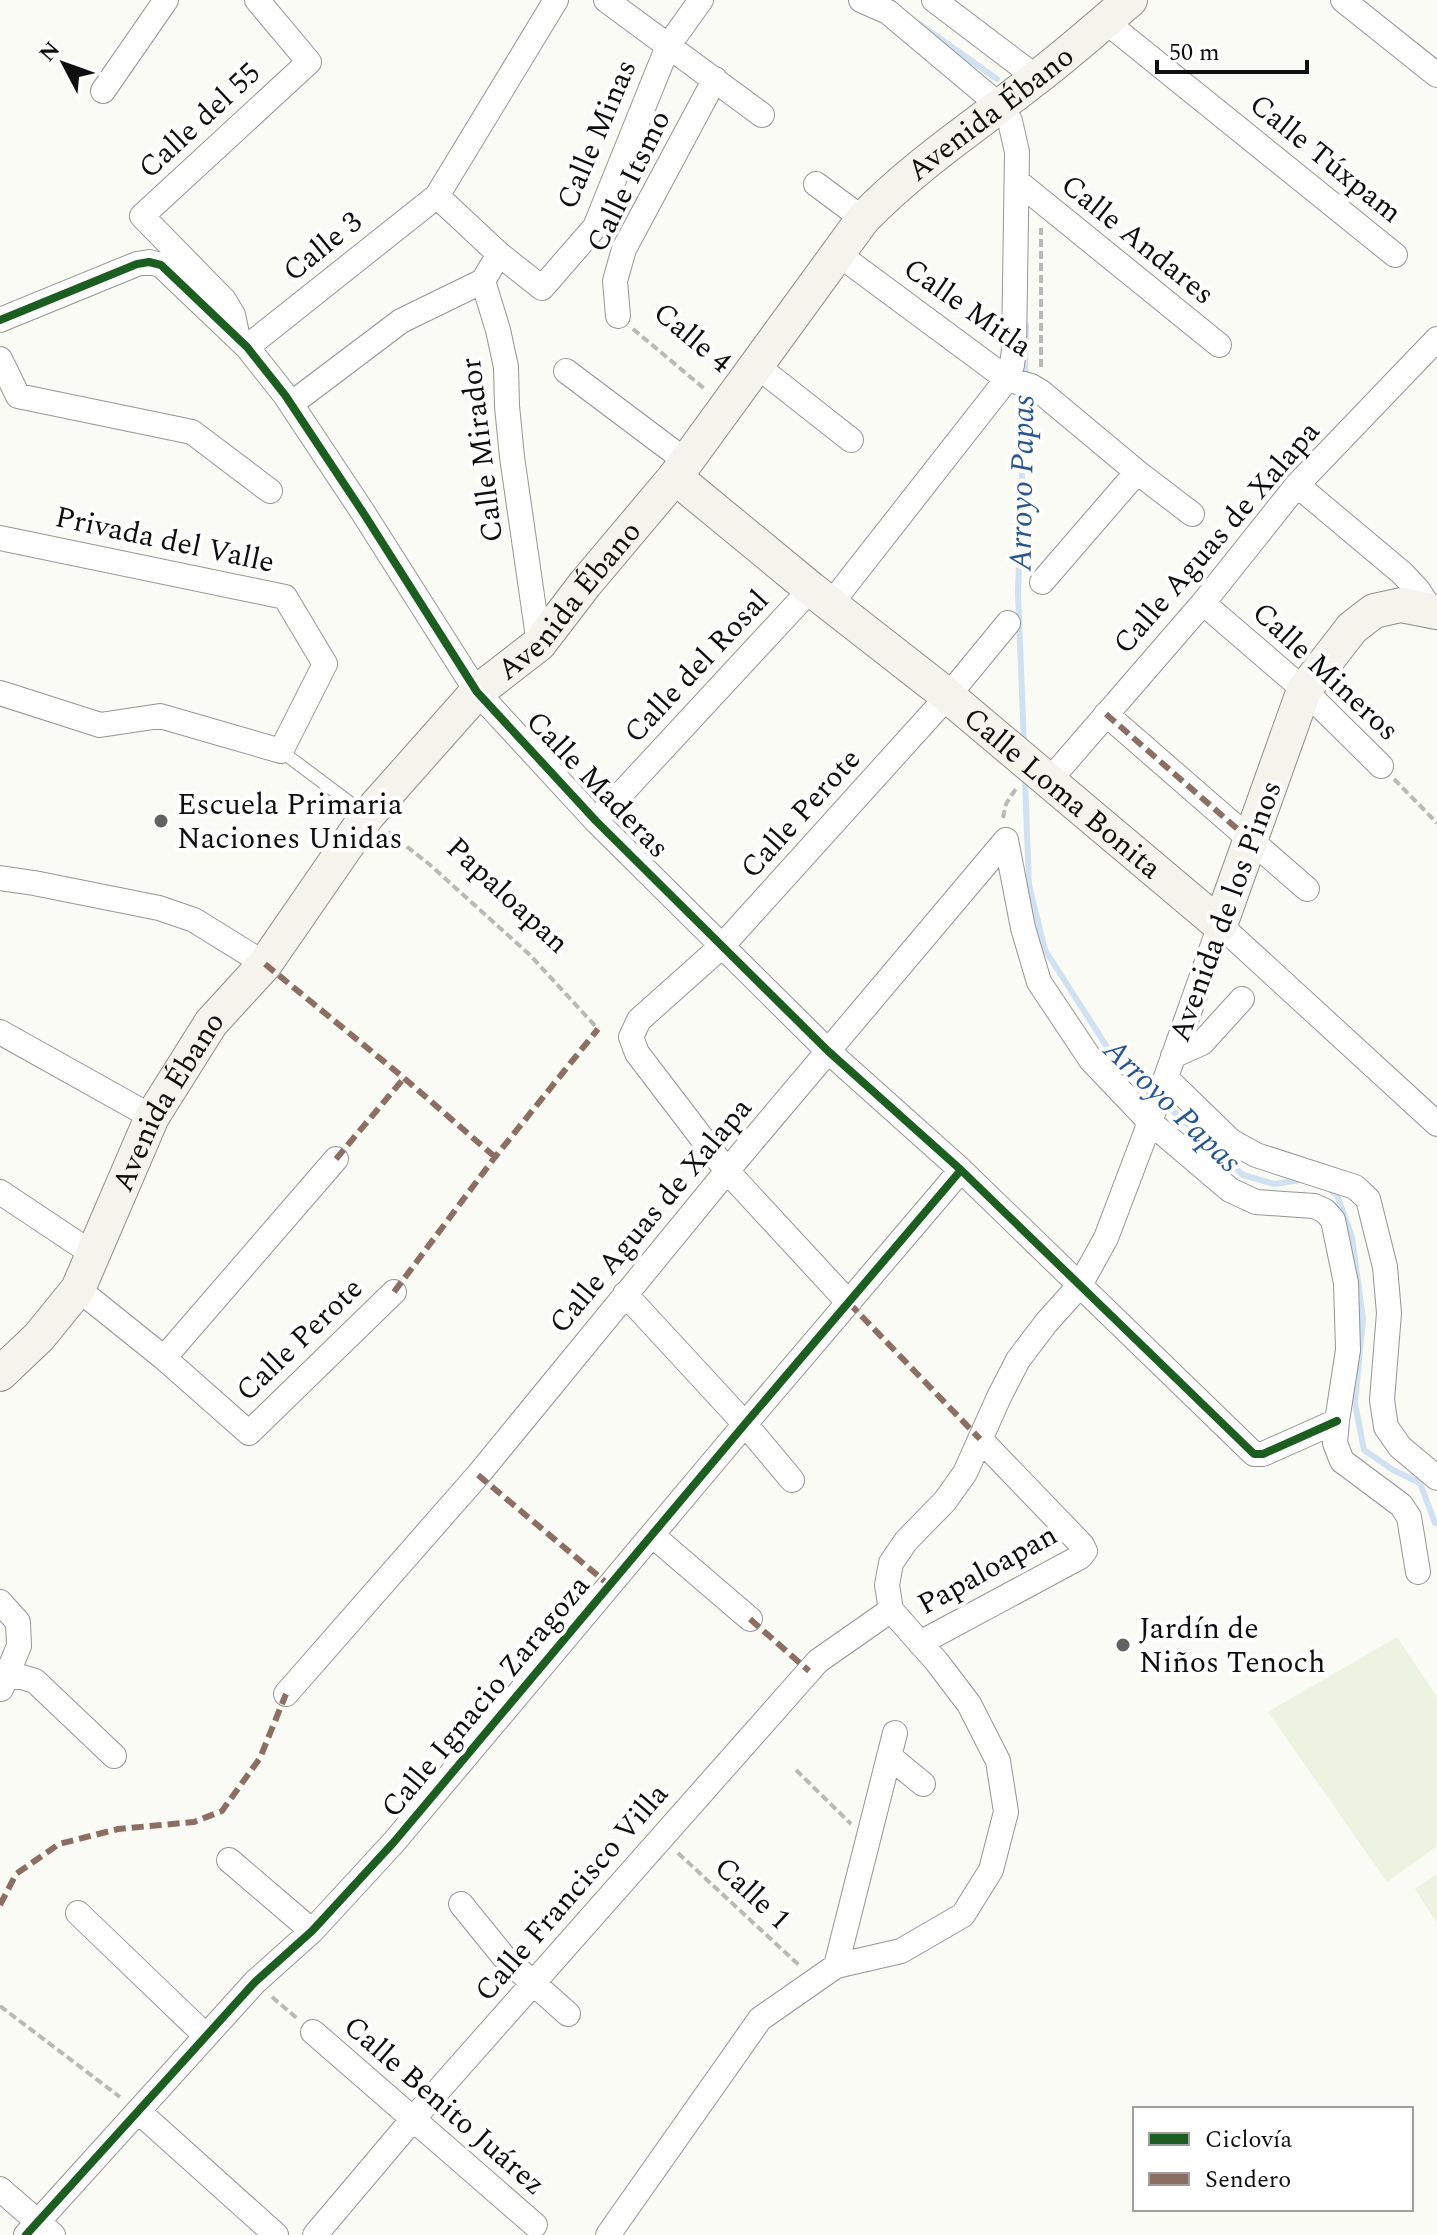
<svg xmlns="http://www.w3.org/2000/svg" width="1437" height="2235" font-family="Spectral,serif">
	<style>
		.pitch { fill: #ecf3e1 }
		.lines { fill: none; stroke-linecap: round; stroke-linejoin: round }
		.stream { stroke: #d0e1f1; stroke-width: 6 }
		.lane-casing { stroke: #959593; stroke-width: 14 }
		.street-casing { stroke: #959593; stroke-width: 26 }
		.secondary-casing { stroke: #8c8c89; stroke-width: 36 }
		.path { stroke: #b9b9b8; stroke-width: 4; stroke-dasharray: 8 4; stroke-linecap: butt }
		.lane { stroke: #fefefe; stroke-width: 12 }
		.street { stroke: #fefefe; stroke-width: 24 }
		.secondary { stroke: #f4f4ec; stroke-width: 34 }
		.quiet { stroke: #8d6e63; stroke-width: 6; stroke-dasharray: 12 6; stroke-linecap: butt }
		.cycleway-casing { stroke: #fff; stroke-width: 13 }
		.cycleway { stroke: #1b5e20; stroke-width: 8 }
		.poi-dot { fill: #626260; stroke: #fff; stroke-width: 3 }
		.labels { text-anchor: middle; stroke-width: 8; stroke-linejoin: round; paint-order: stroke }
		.street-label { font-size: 30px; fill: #0f0f0f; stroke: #fff }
		.poi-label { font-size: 30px; fill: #0f0f0f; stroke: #fff; text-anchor: start }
		.water-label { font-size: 32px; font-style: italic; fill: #285691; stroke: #fff }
	</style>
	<rect width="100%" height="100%" fill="#fbfbf5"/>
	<path class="pitch" d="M1397 1637 1437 1697V1846L1387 1882 1268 1712Z
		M1437 1874V1923L1415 1889Z"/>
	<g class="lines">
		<path class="stream" d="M921 25 997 79
			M1025 378 1026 325
			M1024 745 1018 593 1025 389
			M1025 781 1029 885 1045 950 1111 1053 1154 1093
			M1162 1101 1243 1175 1274 1184 1300 1180
			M1329 1189 1337 1195 1352 1237 1363 1319 1355 1403 1364 1450 1393 1470 1420 1483 1435 1523"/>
		<g class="lane-casing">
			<path id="lane" d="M281 751 365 814"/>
		</g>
		<g class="street-casing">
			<path id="street" d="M606 0 762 115
				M934 0 1037 78
				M1343 0 1437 75
				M1105 21 1395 255
				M103 91 166 0
				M1018 182 1219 345
				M816 184 863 219
				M437 196 499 254 542 288 595 227 668 46 701 0
				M837 253 1007 379 1031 386 1041 392 1137 472 1192 514
				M499 254 483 281 498 330 506 367 507 406 512 457 539 644
				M618 316 615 281 624 249 715 79
				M0 320 137 264 149 262 161 265 247 347 285 395 364 514 477 692 596 821 828 1051 961 1170 1254 1454H1263L1337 1421
				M237 334 233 315 224 300 142 216 309 62 257 0
				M247 347 437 196 556 0
				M0 359 18 396 192 432 270 491
				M757 366 851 440
				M566 371 687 462
				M291 404 401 321 483 281
				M1297 485 1402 573 1418 590 1430 609
				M0 538 285 597 325 664 281 751 160 716 100 725 0 693
				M1042 582 1137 472
				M1203 603 1304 690 1381 766
				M830 605 1007 379 1012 365 1014 349 1017 152 1010 121 1000 106 888 12 861 0
				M1106 714 1307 889
				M1048 782 1203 603 1297 485 1437 339
				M596 821 811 589
				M1006 840 1023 928 1039 982 1091 1060 1150 1122 1230 1190 1256 1202 1314 1206 1325 1211 1333 1220 1346 1283 1348 1350 1337 1421 1335 1443 1342 1461 1401 1505 1409 1517 1418 1572
				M0 878 34 883 159 908 194 920 265 964
				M0 1032 152 1117
				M1173 1056 1202 1043 1242 999
				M1166 1078 1231 1141 1256 1155 1355 1187 1368 1199 1385 1267 1389 1313 1382 1400 1386 1427 1400 1447 1437 1478
				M0 1192 93 1254
				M78 1289 164 1358 249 1433 394 1292
				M625 1294 745 1424 792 1480
				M849 1303 727 1171 637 1053 631 1037 639 1020 723 945 948 696 1008 623
				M164 1358 336 1159
				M652 1535 750 1619
				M0 1602 18 1622 19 1646 1 1689
				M891 1610 887 1585 891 1563 906 1541 945 1501 965 1473 999 1397 1018 1360 1046 1323 1080 1285 1106 1238 1150 1122 1220 925 1437 1124
				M920 1643 1080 1557 1085 1551 1082 1545 980 1439
				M0 1677H22L35 1681 114 1756
				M286 1694 478 1475 727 1171 1006 840
				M889 1756 923 1784
				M229 1860 312 1931
				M461 1904 504 1957 568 2014
				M78 1913 206 2036
				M836 1966 895 1733
				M313 2032 535 2225
				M138 2111 276 2235
				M0 2189 53 2235
				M26 2235 255 1982 312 1931 394 1842 745 1424 961 1170
				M315 2235 413 2119 818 1661 891 1610
				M608 2235 760 2019 836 1966 901 1951 963 1915 991 1870 1006 1812 998 1761 969 1704 937 1662 891 1610"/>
		</g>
		<g class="secondary-casing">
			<g id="secondary">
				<path id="s1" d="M675 477 811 589 948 696 1220 925 1304 690 1352 628 1374 611 1401 605 1437 612"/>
				<path id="s2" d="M0 1374 39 1337 78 1289 152 1117 211 1023 265 964 367 816 477 692 539 644 585 584 675 477 863 219C915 165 977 125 1035 79 1068 54 1099 26 1130 0"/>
			</g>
		</g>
		<path class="path" d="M633 329 706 390
			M1041 367V228
			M1394 779 1437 823
			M1003 818 1006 804 1017 787
			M388 832 429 864 530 955 598 1029
			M796 1770 851 1824
			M678 1853 801 1967
			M272 1997 299 2020
			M0 2006 120 2097"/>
		<use href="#lane" class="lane"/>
		<use href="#street" class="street"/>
		<use href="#secondary" class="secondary"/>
		<path class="quiet" d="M1106 714 1250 840
			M265 964 404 1078 495 1157
			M336 1159 404 1078
			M394 1292 495 1157 598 1029
			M849 1303 980 1439
			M478 1475 609 1585
			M750 1619 809 1671
			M0 1905 16 1874 59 1844 118 1829 194 1822 222 1811 260 1758 286 1694"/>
		<g class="cycleway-casing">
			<path id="cycleway" d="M0 320 137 264 149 262 161 265 247 347 285 395 364 514 477 692 596 821 828 1051 961 1170 1254 1454H1263L1337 1421
				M26 2235 255 1982 312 1931 394 1842 745 1424 961 1170"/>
		</g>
		<use href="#cycleway" class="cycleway"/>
	</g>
	<g class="poi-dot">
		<circle cx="161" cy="821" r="8"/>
		<circle cx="1123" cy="1645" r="8"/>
	</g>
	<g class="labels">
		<g class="street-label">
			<text dy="10" stroke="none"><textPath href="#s2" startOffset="1618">Avenida Ébano</textPath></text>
			<text transform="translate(199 120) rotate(-43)" y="10">Calle del 55</text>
			<text transform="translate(596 134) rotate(-67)" y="10">Calle Minas</text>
			<text transform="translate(1326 158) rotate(39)" y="10">Calle Túxpam</text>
			<text transform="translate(628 181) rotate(-64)" y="10">Calle Itsmo</text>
			<text transform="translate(1138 239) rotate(39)" y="10">Calle Andares</text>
			<text transform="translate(322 246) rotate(-39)" y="10">Calle 3</text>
			<text transform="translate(968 307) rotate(35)" y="10">Calle Mitla</text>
			<text transform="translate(693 337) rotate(40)" y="10">Calle 4</text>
			<text transform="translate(481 450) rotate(-97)" y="10">Calle Mirador</text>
			<text transform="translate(1216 537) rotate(-49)" y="10">Calle Aguas de Xalapa</text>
			<text transform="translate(165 539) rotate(12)" y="10">Privada del Valle</text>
			<text dy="10" stroke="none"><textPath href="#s2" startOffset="970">Avenida Ébano</textPath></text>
			<text transform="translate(696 666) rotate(-47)" y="10">Calle del Rosal</text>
			<text transform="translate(1326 671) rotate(43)" y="10">Calle Mineros</text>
			<text transform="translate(598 784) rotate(46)" y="10">Calle Maderas</text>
			<text dy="10" stroke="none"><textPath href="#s1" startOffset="500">Calle Loma Bonita</textPath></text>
			<text transform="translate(800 813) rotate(-48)" y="10">Calle Perote</text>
			<text transform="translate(508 895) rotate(43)" y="10">Papaloapan</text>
			<text transform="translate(1225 911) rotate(-70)" y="10">Avenida de los Pinos</text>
			<text dy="10" stroke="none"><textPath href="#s2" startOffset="324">Avenida Ébano</textPath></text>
			<text transform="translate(650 1215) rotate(-50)" y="10">Calle Aguas de Xalapa</text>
			<text transform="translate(299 1339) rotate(-44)" y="10">Calle Perote</text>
			<text transform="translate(987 1569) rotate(-29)" y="10">Papaloapan</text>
			<text transform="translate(485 1696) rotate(-50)" y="10">Calle Ignacio Zaragoza</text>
			<text transform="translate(571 1892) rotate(-49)" y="10">Calle Francisco Villa</text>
			<text transform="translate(753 1893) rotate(43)" y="10">Calle 1</text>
			<text transform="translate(445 2105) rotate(41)" y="10">Calle Benito Juárez</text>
		</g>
		<g class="poi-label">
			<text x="177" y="814">Escuela Primaria<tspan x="177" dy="34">Naciones Unidas</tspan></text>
			<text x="1139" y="1638">Jardín de<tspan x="1139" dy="34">Niños Tenoch</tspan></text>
		</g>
		<g class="water-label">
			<text transform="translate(1021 483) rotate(-89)" y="11">Arroyo Papas</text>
			<text transform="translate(1173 1105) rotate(44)" y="11">Arroyo Papas</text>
		</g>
	</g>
	<rect x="1133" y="2107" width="280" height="104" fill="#ffffff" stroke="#9f9f9f" stroke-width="2"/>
	<rect x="1149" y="2133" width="40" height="12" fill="#1b5e20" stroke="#9f9f9f" stroke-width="2"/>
	<text x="1205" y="2147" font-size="24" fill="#0f0f0f">Ciclovía</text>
	<rect x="1149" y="2173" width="40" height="12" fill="#8d6e63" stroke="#9f9f9f" stroke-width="2"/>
	<text x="1205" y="2187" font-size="24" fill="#0f0f0f">Sendero</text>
	<g transform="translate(64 64) rotate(311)" stroke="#ffffff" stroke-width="6" paint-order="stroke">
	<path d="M0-6L14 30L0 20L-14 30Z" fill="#0f0f0f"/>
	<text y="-12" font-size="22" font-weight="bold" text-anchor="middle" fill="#0f0f0f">N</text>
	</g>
	<path d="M1157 60v12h150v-12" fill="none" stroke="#0f0f0f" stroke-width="4"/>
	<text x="1169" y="60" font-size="24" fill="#0f0f0f" stroke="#ffffff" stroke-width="6" paint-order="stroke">50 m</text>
</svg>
